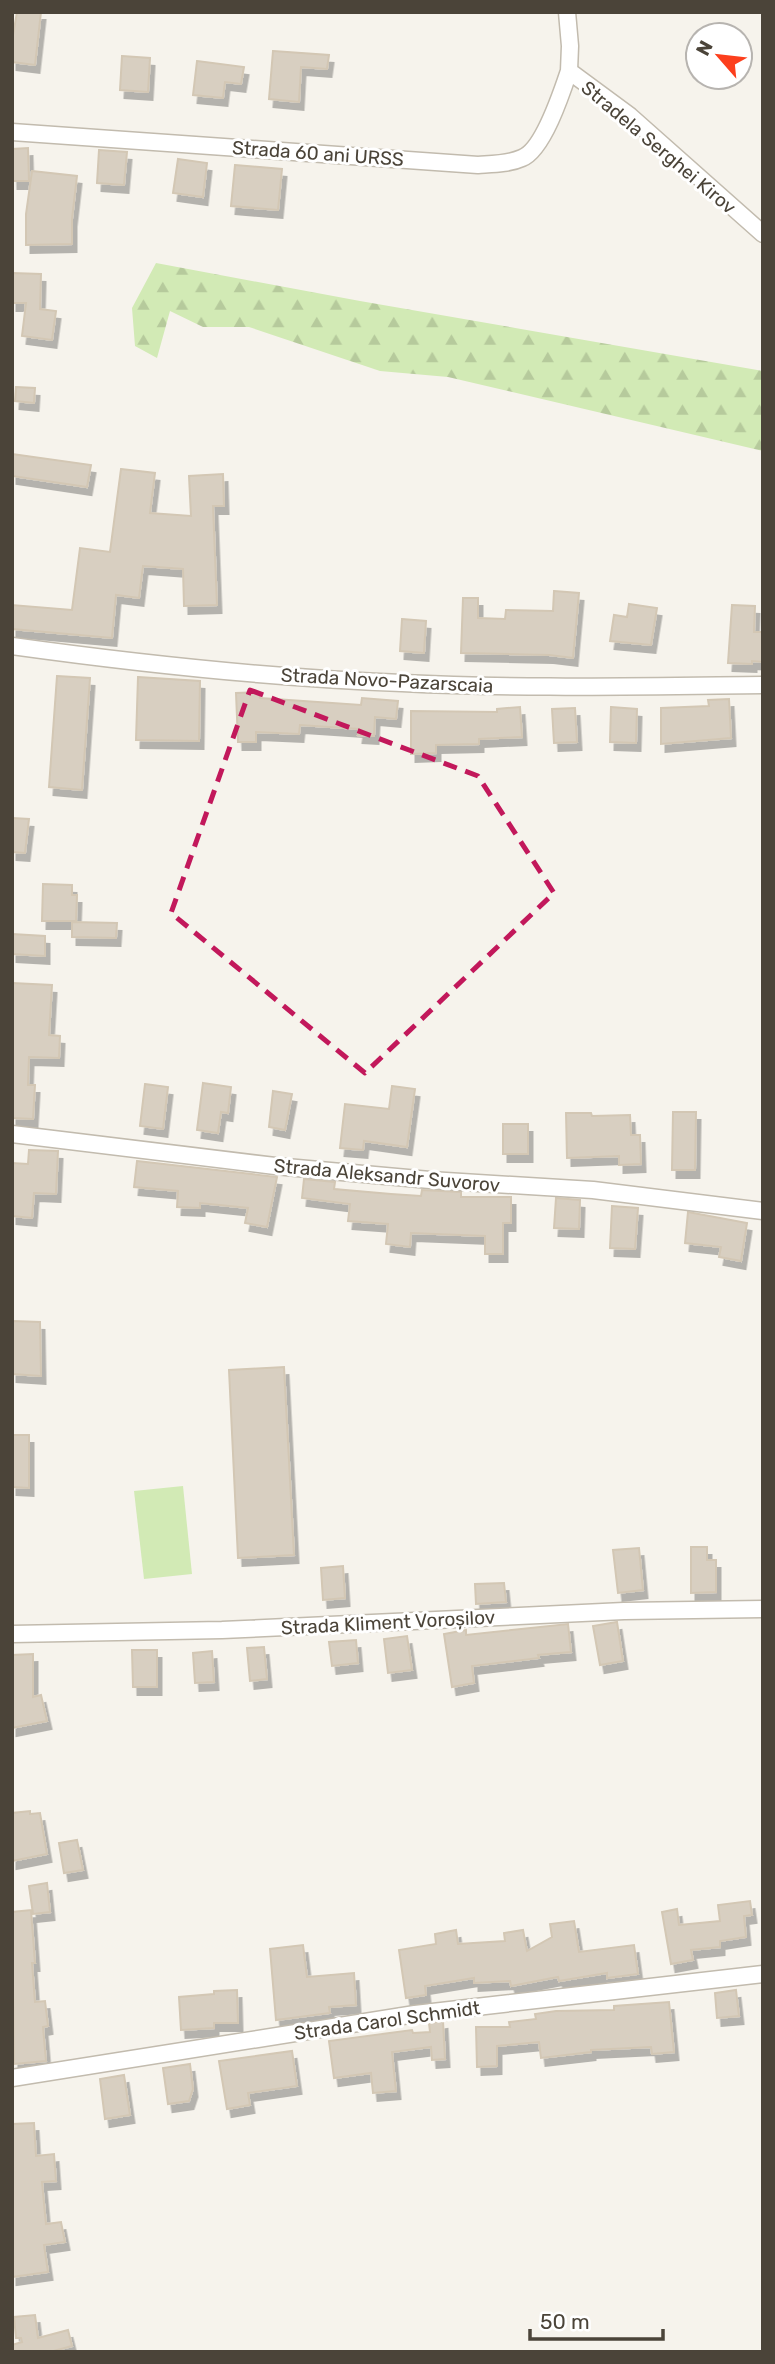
<svg xmlns="http://www.w3.org/2000/svg" width="775" height="2364" font-family="Rubik,sans-serif">
	<style>
		.forest { fill: url(#forest-firs) }
		.garden { fill: #d2eab5 }
		.building { fill: #d8cfc1; stroke: #d3c7b4; stroke-width: 2; filter: url(#shadow) }
		.lines { fill: none; stroke-linecap: round; stroke-linejoin: round }
		.street-casing { stroke: #c2bbae; stroke-width: 19 }
		.street { stroke: #fff; stroke-width: 16 }
		.marked { fill: none; stroke: #c2185b; stroke-width: 5; stroke-dasharray: 14 9; stroke-linejoin: round }
		.labels { text-anchor: middle; stroke-width: 6; stroke-linejoin: round; paint-order: stroke }
		.street-label { font-size: 19px; fill: #4b4439; stroke: #fff }
	</style>
	<defs>
		<pattern id="forest-firs" width="22" height="20" patternUnits="userSpaceOnUse" patternTransform="scale(1.75)"><rect width="22" height="20" fill="#d2eab5"/><path d="M5 1l3.5 6h-7zM16 11l3.5 6h-7z" fill="#b6ca9c"/></pattern>
		<filter id="shadow"><feDropShadow dx="4.5" dy="8" stdDeviation="0" flood-color="#0004"/></filter>
	</defs>
	<rect width="100%" height="100%" fill="#f6f3ec"/>
	<path class="forest" d="M156 263 360 301 763 371V451L448 377 380 371 249 327H203L170 311 157 358 135 346 132 308Z"/>
	<path class="garden" d="M183 1486 192 1574 144 1579 134 1491Z"/>
	<path class="building" d="M17 12H41L35 65 12 62V41Z
		M273 51 329 55 327 69 301 67 299 102 269 99Z
		M122 56 150 58 148 92 120 90Z
		M197 61 244 67 241 84 225 82 223 98 193 95Z
		M28 148 29 181H13L12 149Z
		M99 150 127 152 124 185 97 183Z
		M178 159 207 163 203 197 173 193Z
		M235 165 282 169 278 210 231 206Z
		M32 171 77 176 72 219V244L26 245V214Z
		M12 273 41 274 40 309 56 311 52 340 22 336 26 303H12Z
		M16 387 35 388 34 403 15 401Z
		M12 454 91 465 87 487 12 476Z
		M121 469 155 473 150 513 191 516 189 476 223 474 224 506H213L217 605 184 606 183 569 143 566 139 598 116 595 112 638 12 629V605L72 610 80 548 110 552Z
		M554 591 579 593 573 658 549 655 461 653 463 598H478V618L505 619 506 610 553 611Z
		M629 604 657 608 651 645 610 641 614 615 627 617Z
		M732 605 755 606 754 632H763V662L752 661V664L728 663Z
		M402 619 426 621 424 653 400 651Z
		M57 676 90 678 82 790 49 787Z
		M138 677 200 681 199 741 136 740Z
		M259 692 260 698 361 705 362 698 398 701 396 719 375 717 374 736 358 735 359 729 300 725 299 734 256 732V742H238L236 693Z
		M729 699 731 738 661 744V708L709 706 708 700Z
		M520 707 522 737 479 739V744L436 745V753L411 754V711L497 712V709Z
		M611 707 637 709 636 743 610 742Z
		M575 708 577 742 554 743 552 709Z
		M12 818 29 819 25 853 12 852Z
		M43 884 72 885V895H77L76 921H42Z
		M72 922 117 923 116 938 72 937Z
		M12 934 45 936V956L12 954Z
		M12 983 52 985 49 1035 60 1036 59 1058 29 1057 28 1085H35L33 1119 12 1118Z
		M203 1083 231 1087 228 1113 221 1112 218 1133 197 1130Z
		M145 1084 168 1087 163 1129 140 1126Z
		M392 1086 415 1089 407 1147 364 1141 363 1150 340 1148 345 1104 389 1109Z
		M273 1091 292 1094 285 1130 269 1127Z
		M673 1112H696L695 1170H672Z
		M566 1113H591L592 1116 630 1115 631 1135H640L641 1164 619 1165V1156L567 1158Z
		M503 1124H528V1154H503Z
		M29 1150 58 1151 56 1194 34 1193 32 1218 12 1216V1163L28 1164Z
		M137 1161 277 1177 267 1227 245 1223 248 1208 200 1203V1208L177 1207 178 1191 134 1187Z
		M304 1179 335 1182 334 1189 391 1194 421 1196 422 1190 461 1192V1197H511V1223H503V1254H485V1236L411 1233 410 1247 386 1244 388 1224 348 1221 350 1204 302 1198Z
		M556 1198 580 1200 579 1229 554 1228Z
		M612 1206 638 1208 635 1249 610 1248Z
		M688 1212 747 1223 741 1261 719 1257 721 1247 685 1243Z
		M12 1321 40 1322 41 1376 12 1374Z
		M284 1367 294 1555 238 1558 229 1370Z
		M12 1435H29V1488L12 1487Z
		M691 1547H707V1560H716V1592L691 1593Z
		M639 1548 643 1590 618 1593 613 1550Z
		M343 1566 345 1598 323 1600 321 1568Z
		M504 1583 506 1602 476 1604 475 1584Z
		M617 1622 623 1661 600 1665 593 1626Z
		M568 1624 571 1652 538 1655 539 1658 472 1666 474 1683 452 1687 444 1634 466 1630V1635Z
		M407 1636 412 1670 388 1673 384 1639Z
		M356 1640 358 1663 332 1666 329 1642Z
		M264 1647 267 1679 250 1681 247 1648Z
		M132 1650H157V1687H133Z
		M212 1651 214 1682 195 1683 193 1653Z
		M33 1654V1697L41 1695 47 1721 12 1728V1655Z
		M30 1811V1814L40 1813 47 1854 12 1861V1813Z
		M77 1840 83 1870 64 1873 59 1843Z
		M47 1883 50 1912 33 1914 29 1886Z
		M750 1901 752 1915 744 1916 746 1937 720 1941V1947L691 1950 693 1960 671 1964 662 1912 677 1909 679 1925 720 1921 718 1905Z
		M31 1910 35 1963H32L35 2002 45 2001 48 2026 43 2027 46 2061 14 2064 12 1912Z
		M574 1921 579 1952 634 1945 638 1974 607 1978V1973L559 1981 558 1977 511 1986 510 1981 474 1983V1978L425 1986 426 1995 406 1998 399 1950 436 1944 435 1934 456 1930 458 1944 505 1941 504 1933 523 1930 527 1951 552 1937 550 1924Z
		M303 1945 307 1977 354 1973 356 2005 329 2007 330 2013 276 2020 270 1949Z
		M237 1990 238 2023H214V2028L181 2030 179 1997 214 1994V1991Z
		M736 1990 739 2016 717 2018 715 1993Z
		M669 2002 674 2052 652 2054 651 2047 591 2050V2052L541 2058 539 2042 497 2046V2066L477 2067 476 2027H510L509 2022 536 2019 535 2014 556 2011 614 2010V2006Z
		M443 2021 445 2059 432 2060 431 2047 392 2052 396 2091 373 2093 371 2073 334 2078 329 2041 412 2030 413 2033 430 2032 429 2023Z
		M292 2051 297 2086 248 2093 250 2105 227 2109 219 2061Z
		M190 2064 193 2089 189 2101 168 2104 163 2068Z
		M124 2075 130 2115 105 2119 100 2079Z
		M34 2123 36 2156 54 2154 56 2181 42 2182 46 2224 61 2222 65 2242 44 2245 48 2272 12 2277V2124Z
		M35 2315 38 2338 68 2330 72 2346 50 2352H12V2345L22 2342 21 2338H16L14 2317Z"/>
	<g class="lines">
		<g class="street-casing">
			<path id="street" d="M567 12 570 46 569 71 630 116 763 234
				M12 132 478 165C492 164 509 164 522 158 543 150 562 92 569 71
				M12 646C142 664 272 678 402 683 522 689 643 686 763 685
				M12 1134 275 1166 430 1180 593 1190 763 1211
				M12 1634 222 1630 624 1611 763 1609
				M12 2078 415 2014 763 1974"/>
		</g>
		<use href="#street" class="street"/>
	</g>
	<path class="marked" d="M250 690 478 776 554 893 365 1073 171 913Z"/>
	<g class="labels">
		<g class="street-label">
			<text transform="translate(659 147) rotate(40)" y="7">Stradela Serghei Kirov</text>
			<text transform="translate(318 153) rotate(4)" y="7">Strada 60 ani URSS</text>
			<text transform="translate(387 680) rotate(3)" y="7">Strada Novo-Pazarscaia</text>
			<text transform="translate(387 1175) rotate(5)" y="7">Strada Aleksandr Suvorov</text>
			<text transform="translate(388 1622) rotate(-3)" y="7">Strada Kliment Voroșilov</text>
			<text transform="translate(387 2020) rotate(-8)" y="7">Strada Carol Schmidt</text>
		</g>
	</g>
	<rect width="775" height="2364" fill="none" stroke="#4b4439" stroke-width="28"/>
	<g transform="translate(719 56) rotate(298)"><circle r="33" fill="#ffffff" stroke="#b7b4b0" stroke-width="2"/>
	<path d="M0-5L12 26L0 18L-12 26Z" fill="#fc3f1d"/>
	<text y="-10" font-size="19" font-weight="bold" text-anchor="middle" fill="#4b4439">N</text>
	</g>
	<path d="M530 2329v10h133v-10" fill="none" stroke="#4b4439" stroke-width="3.5"/>
	<text x="540" y="2329" font-size="21" fill="#4b4439" stroke="#ffffff" stroke-width="5" paint-order="stroke">50 m</text>
</svg>
